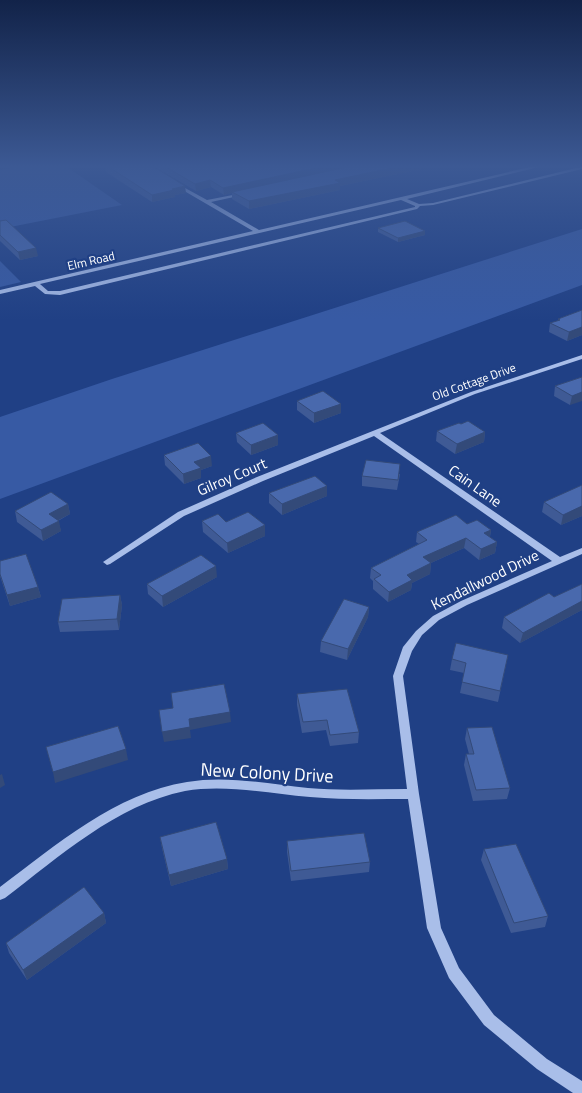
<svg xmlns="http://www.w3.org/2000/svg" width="582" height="1093" font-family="'Titillium Web',sans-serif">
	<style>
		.green { fill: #375aa4 }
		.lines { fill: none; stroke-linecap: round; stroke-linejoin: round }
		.minor { fill: #a9bee9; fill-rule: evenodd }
		.wall { fill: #3f5a95 }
		.shaded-wall { fill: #334a79 }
		.building { fill: #4969ad; stroke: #334a79 }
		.labels { text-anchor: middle; stroke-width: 4.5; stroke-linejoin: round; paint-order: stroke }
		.far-street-label { font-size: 12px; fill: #fff; stroke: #204085 }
		.street-label { font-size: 15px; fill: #fff; stroke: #204085 }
		.near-street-label { font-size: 18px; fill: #fff; stroke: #204085 }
	</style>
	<rect width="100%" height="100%" fill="#204085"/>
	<path class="green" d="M17 167H67L122 205 0 229V170Z
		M582 229V285L0 499V417L112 379Z
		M0 261 21 282 0 287Z"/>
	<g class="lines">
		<path class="minor" d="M530 167H539L407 199 419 204 433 203 580 167H582V169L433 205 420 206 417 209 60 295 45 294 35 286 0 294V290L253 231 174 185V184L176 183 207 200 243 193V195L211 202 259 230ZM401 200 415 206V207L60 291H48L40 284Z
			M582 355V359L475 394 380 433 560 557 582 548V554L467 605 439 620 422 635 412 651 403 676 419 794 441 928 459 968 494 1015 547 1059 582 1081V1093H573L537 1069 484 1025 449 978 427 928 408 799C375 799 342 800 310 797 269 794 227 784 185 791 116 805 59 857 5 898L0 900V887C56 845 116 793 187 782 227 775 268 784 308 788 341 791 374 789 407 789L393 676 403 647 416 631 433 616 461 601 552 561 374 436 263 481 184 516 110 564 107 565 103 562 178 512 257 477 471 392Z"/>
	</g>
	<path class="wall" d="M105 167H154L186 193 175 195V197L152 202 106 172Z
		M155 167H431L340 186V190L249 209 232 199V193L224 195 211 187 196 191Z
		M0 221 38 256 20 260 0 241Z
		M378 228 425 235 398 242 378 232Z
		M582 310V335L567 341 549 332 550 323 558 321V319Z
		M582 377 570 405 554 396 555 386Z
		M297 401 341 413 314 423 297 410Z
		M461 424 485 432 484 442 455 454 436 441 437 431Z
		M236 433 278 435V445L251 455 237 442Z
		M164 455 212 466 201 470V478L184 484 165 465Z
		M400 474 397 490 362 486V476Z
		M327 486V496L282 515 269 503V493Z
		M544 502 582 516 561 525 542 512Z
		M68 504 70 514 58 521 61 531 43 541 17 522 15 511Z
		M202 521 226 522 265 525V536L228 553 203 532Z
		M467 524 491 530 490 537 497 542 495 553 479 560 464 548 431 563 430 574 412 583 411 590 388 602 373 589V581L370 578 371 568 419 544 416 542 417 532Z
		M0 561 38 587 41 597 10 606 0 576Z
		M217 577 163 607 148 594 147 584Z
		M582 584V610L520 643 502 628 504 617 554 597Z
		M120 595 122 605 119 630 60 632 58 622Z
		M369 607 368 617 347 660 320 652 321 641Z
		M508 655 498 702 460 693 464 673 450 670 452 659Z
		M297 694 359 732 358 743 330 746 326 730 302 733 297 705Z
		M467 728 510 788 507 799 473 801 464 765 466 754H469L465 739Z
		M160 837 227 859 228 869 171 886 162 848Z
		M287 841 370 862 369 872 291 881 287 852Z
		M484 849 548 916 545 927 511 933 481 860Z
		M104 913 106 923 27 980 9 953 6 943Z"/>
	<path class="shaded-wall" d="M320 167H352L232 192V193L224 195 223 188Z
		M396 167H431L340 186V190L249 209V201L335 180Z
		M210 180 211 187 196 191 195 184Z
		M185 186 186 193 175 195V197L152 202V195L172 189Z
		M425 231V235L398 242V238Z
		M36 248 38 256 20 260 18 252Z
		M582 327V335L567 341 569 332Z
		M582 392V401L570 405 572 396Z
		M341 404V413L314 423V413Z
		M485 432 484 442 455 454 457 444Z
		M278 435V445L251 455V445Z
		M211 456 212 466 201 470V478L184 484 183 474 194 462Z
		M327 486V496L282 515V504Z
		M68 504 70 514 51 524 49 514Z
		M582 506V516L561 525 563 515Z
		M59 521 61 531 43 541 41 530Z
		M265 525V536L228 553 227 543Z
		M491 530 489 541 484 533Z
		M466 538 464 548 422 567 423 557Z
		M497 542 495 553 479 560 481 549Z
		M431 563 430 574 412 583 411 590 388 602 389 592 407 575Z
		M216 566 217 577 163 607 162 596Z
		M38 587 41 597 10 606 7 595Z
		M120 595 122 605 119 630 117 619Z
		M582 601V610L520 643 523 633Z
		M369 607 368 617 347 660 348 649Z
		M230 712 231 722 190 730 191 738 164 742 162 732 189 719Z
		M126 749 128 760 55 783 53 772Z
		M2 774 5 785 0 788V775Z
		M227 859 228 869 171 886 169 875Z
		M104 913 106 923 27 980 23 970Z"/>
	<path class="building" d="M109 167H154L185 186 172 189 174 190 152 195Z
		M166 167H320L223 188 210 180 195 184Z
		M347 167H396L335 180 340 183 249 201 232 192Z
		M6 220 36 248 18 252 0 235V221Z
		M405 221 425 231 398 238 378 228Z
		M582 310V327L569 332 550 323 560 320 558 319Z
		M582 377V392L572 396 555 386Z
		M323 391 341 404 314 413 297 401Z
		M468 421 485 432 457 444 437 431 459 423 461 424Z
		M263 423 278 435 251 445 236 433Z
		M198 443 211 456 194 462 201 468 183 474 164 455Z
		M366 460 400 464 398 480 362 476Z
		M315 476 327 486 282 504 269 493Z
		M582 485V506L563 515 544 502Z
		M51 492 68 504 49 514 59 521 41 530 15 511Z
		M248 512 265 525 227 543 202 521 218 514 226 522Z
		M456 515 467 524 477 520 491 530 484 533 497 542 481 549 466 538 423 557 431 563 407 575 412 580 389 592 374 579 381 575 371 568 427 540 417 532Z
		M26 554 38 587 7 595 0 574V561Z
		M201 555 216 566 162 596 147 584Z
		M582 584V601L523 633 504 617 549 593 554 597Z
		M120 595 117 619 58 622 62 599Z
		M344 599 369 607 348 649 321 641Z
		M456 643 508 655 500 691 462 682 466 663 452 659Z
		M224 684 230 712 189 719 190 727 162 732 159 710 173 708 171 693Z
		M347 689 359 732 330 735 327 720 303 722 297 694Z
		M118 726 126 749 53 772 46 747Z
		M492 727 510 788 476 790 466 754H474L467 728Z
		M216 822 227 859 169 875 160 837Z
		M364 833 370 862 291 871 287 841Z
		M516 844 548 916 514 923 484 849Z
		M84 887 104 913 23 970 6 943Z"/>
	<linearGradient id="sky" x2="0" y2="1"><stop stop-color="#122349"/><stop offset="0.52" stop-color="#3c5994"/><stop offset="1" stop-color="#3c5994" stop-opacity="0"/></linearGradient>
	<rect width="582" height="320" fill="url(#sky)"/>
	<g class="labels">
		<g class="far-street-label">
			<text transform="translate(91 261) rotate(-13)" y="4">Elm Road</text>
			<text transform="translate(474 382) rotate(-20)" y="4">Old Cottage Drive</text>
		</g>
		<g class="street-label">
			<text transform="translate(232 477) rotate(-23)" y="5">Gilroy Court</text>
			<text transform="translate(475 486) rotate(35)" y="5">Cain Lane</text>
			<text transform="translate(485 580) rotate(-26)" y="5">Kendallwood Drive</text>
		</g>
		<g class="near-street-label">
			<text transform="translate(267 773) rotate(3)" y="6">New Colony Drive</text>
		</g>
	</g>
</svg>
